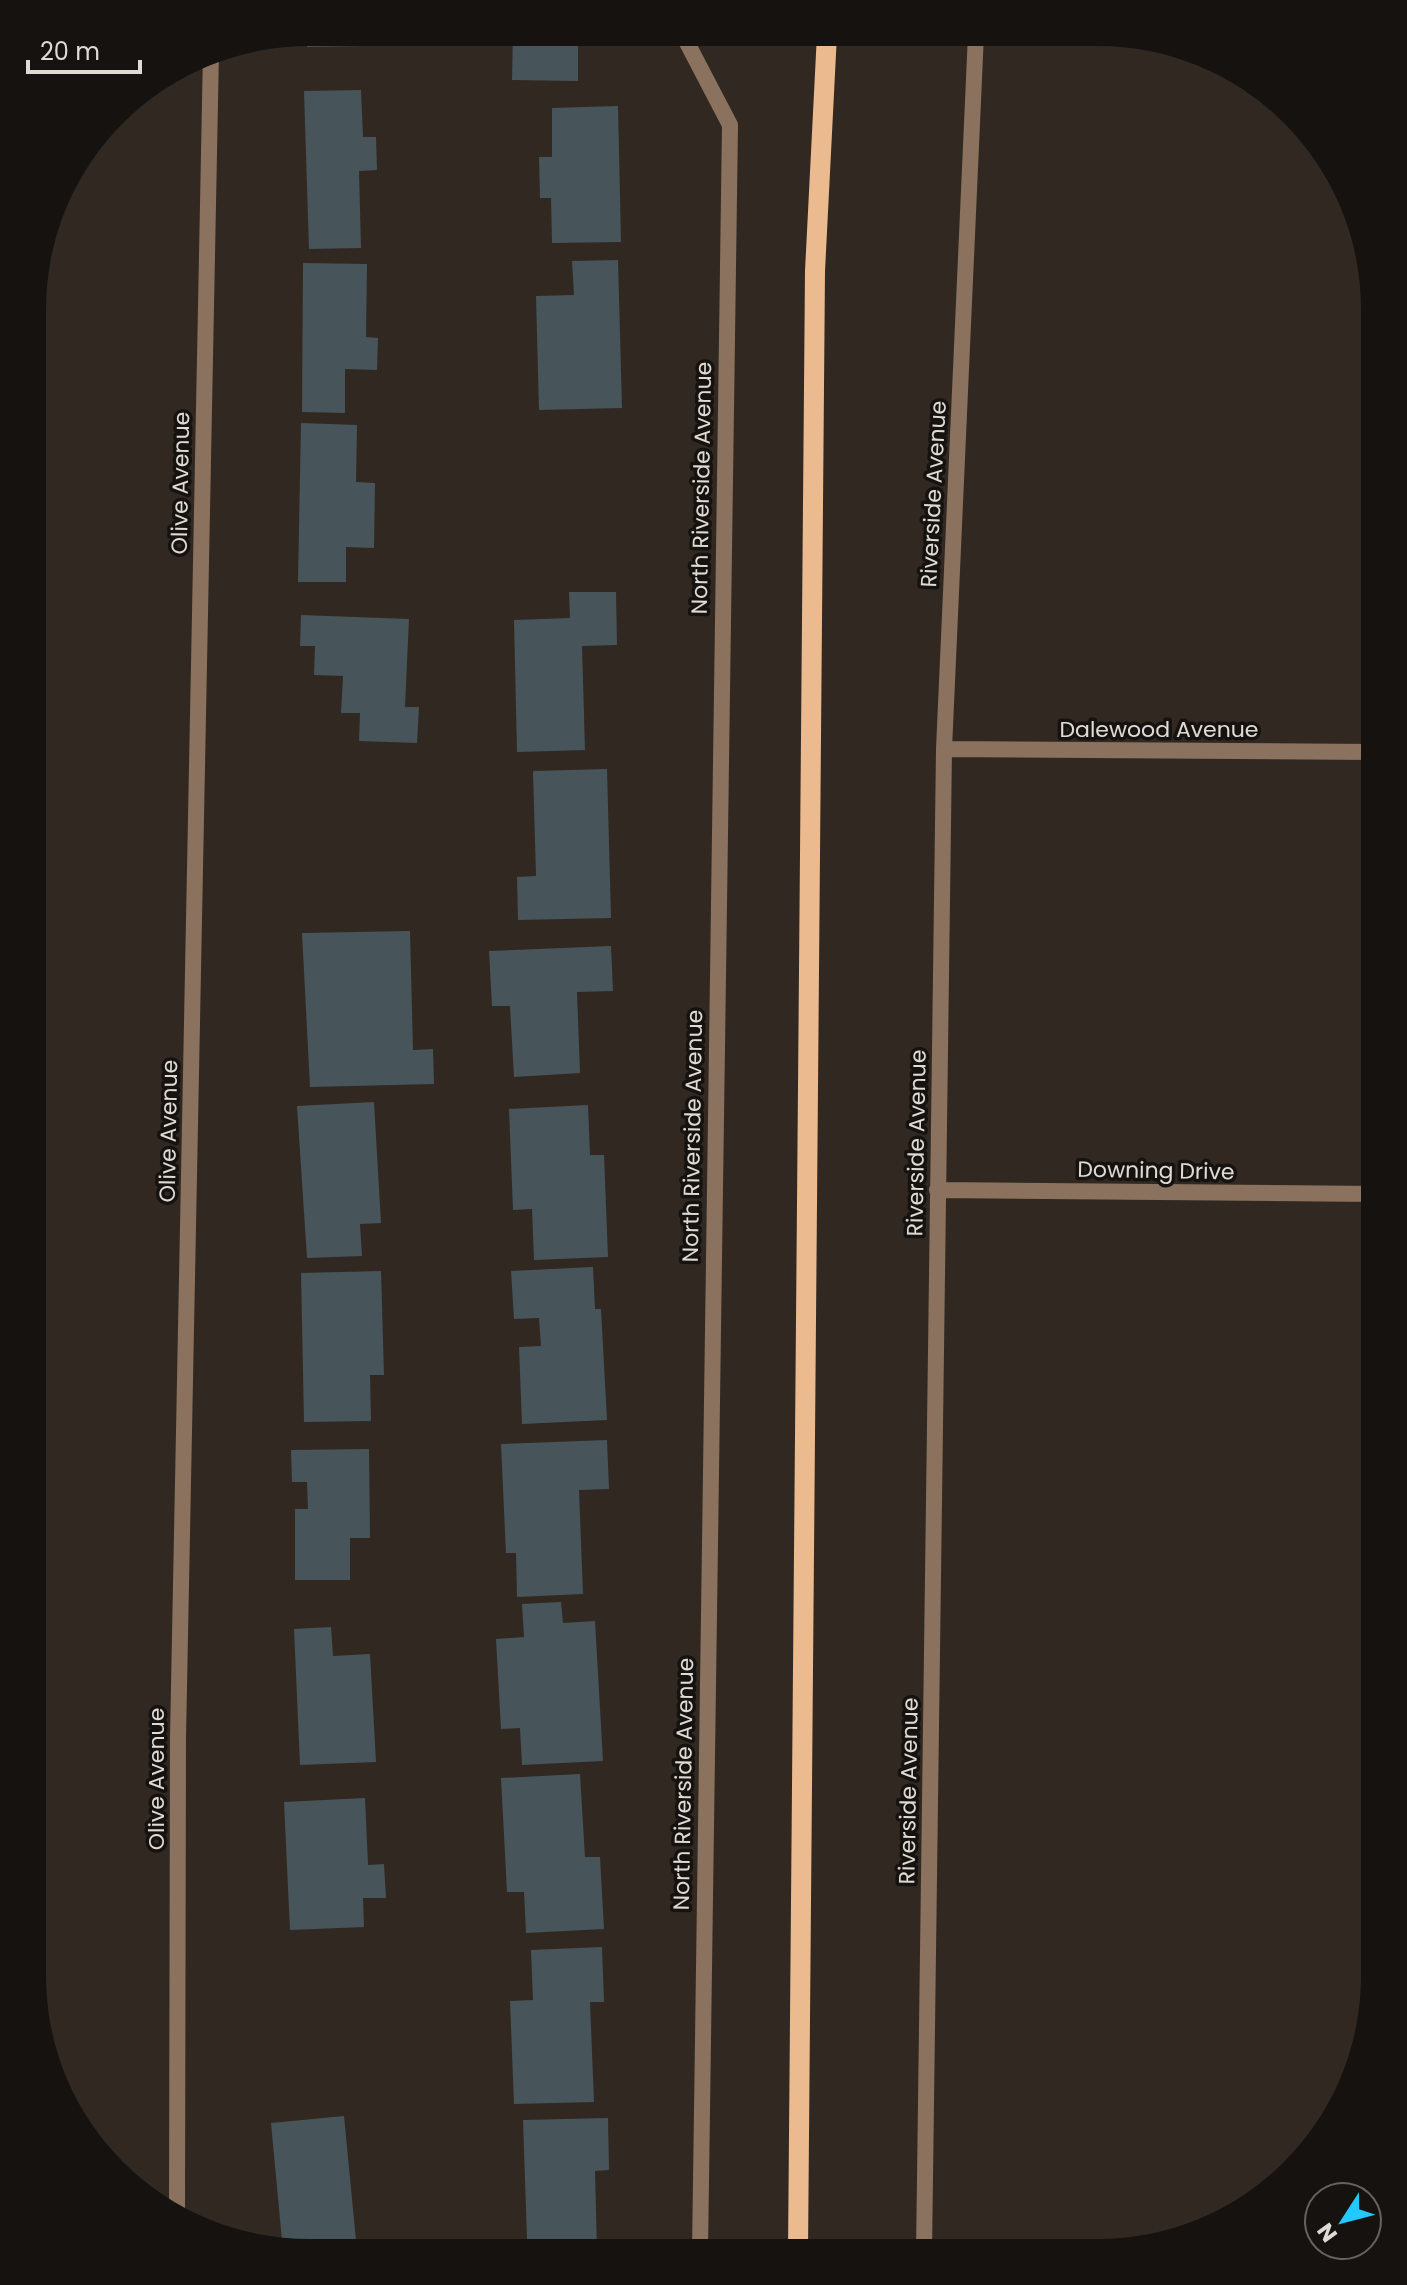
<svg xmlns="http://www.w3.org/2000/svg" width="1407" height="2285" font-family="Poppins,sans-serif">
	<style>
		.building { fill: #47545a }
		.lines { fill: none; stroke-linecap: round; stroke-linejoin: round }
		.street { stroke: #8a725e; stroke-width: 16 }
		.primary { stroke: #ebba8e; stroke-width: 20 }
		.labels { text-anchor: middle; stroke-width: 7; stroke-linejoin: round; paint-order: stroke }
		.street-label { font-size: 22px; fill: #e0dad5; stroke: #16120f }
	</style>
	<rect width="100%" height="100%" fill="#312921"/>
	<path class="building" d="M307 32H417V45L307 47Z
		M513 33H578V81L512 80Z
		M361 90 363 137H376L377 170 359 171 361 248 309 249 304 91Z
		M618 106 621 242 552 243 551 198H540L539 157H552V108Z
		M618 260 622 408 539 410 536 296 574 295 572 261Z
		M303 263 367 264 366 337 378 338 377 370 345 369V413L302 412Z
		M301 423 357 425 356 482 375 483 374 548 346 547V582H298Z
		M569 592H616L617 645 582 646 585 750 517 752 514 620 570 618Z
		M301 615 409 619 405 707H419L417 743 359 741 360 713H341L343 676 314 675 315 646H300Z
		M607 769 611 918 518 920 517 877 536 876 533 771Z
		M410 931 413 1050 433 1049 434 1084 310 1087 302 933Z
		M611 946 613 991 577 992 580 1073 514 1077 510 1006H492L489 951Z
		M374 1102 381 1223 360 1224 362 1256 307 1258 297 1106Z
		M588 1105 590 1155H604L608 1257 534 1260 532 1209 513 1210 509 1109Z
		M593 1267 595 1309H601L607 1420 522 1424 519 1347 541 1346 539 1318 514 1319 511 1271Z
		M381 1271 384 1375H370L371 1421 304 1422 301 1273Z
		M607 1440 609 1489 579 1490 583 1594 517 1597 516 1553H506L501 1444Z
		M369 1449 370 1538H350V1580H295V1509H308L307 1482H292L291 1450Z
		M561 1602 563 1623 595 1621 603 1761 522 1765 520 1728 501 1729 496 1639 524 1637 522 1604Z
		M331 1627 333 1656 370 1654 376 1762 300 1765 294 1629Z
		M580 1774 585 1857H600L604 1929 526 1933 524 1892H507L501 1778Z
		M365 1798 368 1865 384 1864 386 1898H363L364 1927 290 1930 284 1802Z
		M602 1947 604 2002H590L594 2102 514 2104 510 2001 533 2000 531 1950Z
		M344 2116 357 2251H283L271 2123Z
		M608 2118 609 2170 595 2171 597 2252 537 2251 536 2239H527L523 2120Z"/>
	<g class="lines">
		<path class="street" d="M682 33 730 125 700 2252
			M944 749 1375 752
			M937 1190 1375 1194
			M1374 1808 1375 1489
			M177 2211 178 1738 211 51
			M924 2253 944 749 976 34"/>
		<path class="primary" d="M798 2252 815 271 827 34"/>
	</g>
	<g class="labels">
		<g class="street-label">
			<text transform="translate(180 483) rotate(-89)" y="8">Olive Avenue</text>
			<text transform="translate(701 488) rotate(-89)" y="8">North Riverside Avenue</text>
			<text transform="translate(933 494) rotate(-87)" y="8">Riverside Avenue</text>
			<text x="1159" y="737">Dalewood Avenue</text>
			<text transform="translate(168 1131) rotate(-89)" y="8">Olive Avenue</text>
			<text transform="translate(692 1136) rotate(-89)" y="8">North Riverside Avenue</text>
			<text transform="translate(916 1143) rotate(-89)" y="8">Riverside Avenue</text>
			<text transform="translate(1156 1170) rotate(1)" y="8">Downing Drive</text>
			<text transform="translate(156 1779) rotate(-90)" y="8">Olive Avenue</text>
			<text transform="translate(683 1784) rotate(-89)" y="8">North Riverside Avenue</text>
			<text transform="translate(908 1791) rotate(-89)" y="8">Riverside Avenue</text>
		</g>
	</g>
	<path d="M0 0H1407V2285H0ZM309 46H1098A263 263 0 0 1 1361 309V1976A263 263 0 0 1 1098 2239H309A263 263 0 0 1 46 1976V309A263 263 0 0 1 309 46Z" fill="#16120f" fill-rule="evenodd"/>
	<g transform="translate(1343 2221) rotate(234)"><circle r="38" fill="#16120f" stroke="#67625e" stroke-width="2"/>
	<path d="M0-6L14 30L0 20L-14 30Z" fill="#23c9fe"/>
	<text y="-12" font-size="22" font-weight="bold" text-anchor="middle" fill="#e0dad5">N</text>
	</g>
	<path d="M28 60v12h112v-12" fill="none" stroke="#e0dad5" stroke-width="4"/>
	<text x="40" y="60" font-size="24" fill="#e0dad5" stroke="#16120f" stroke-width="6" paint-order="stroke">20 m</text>
</svg>
